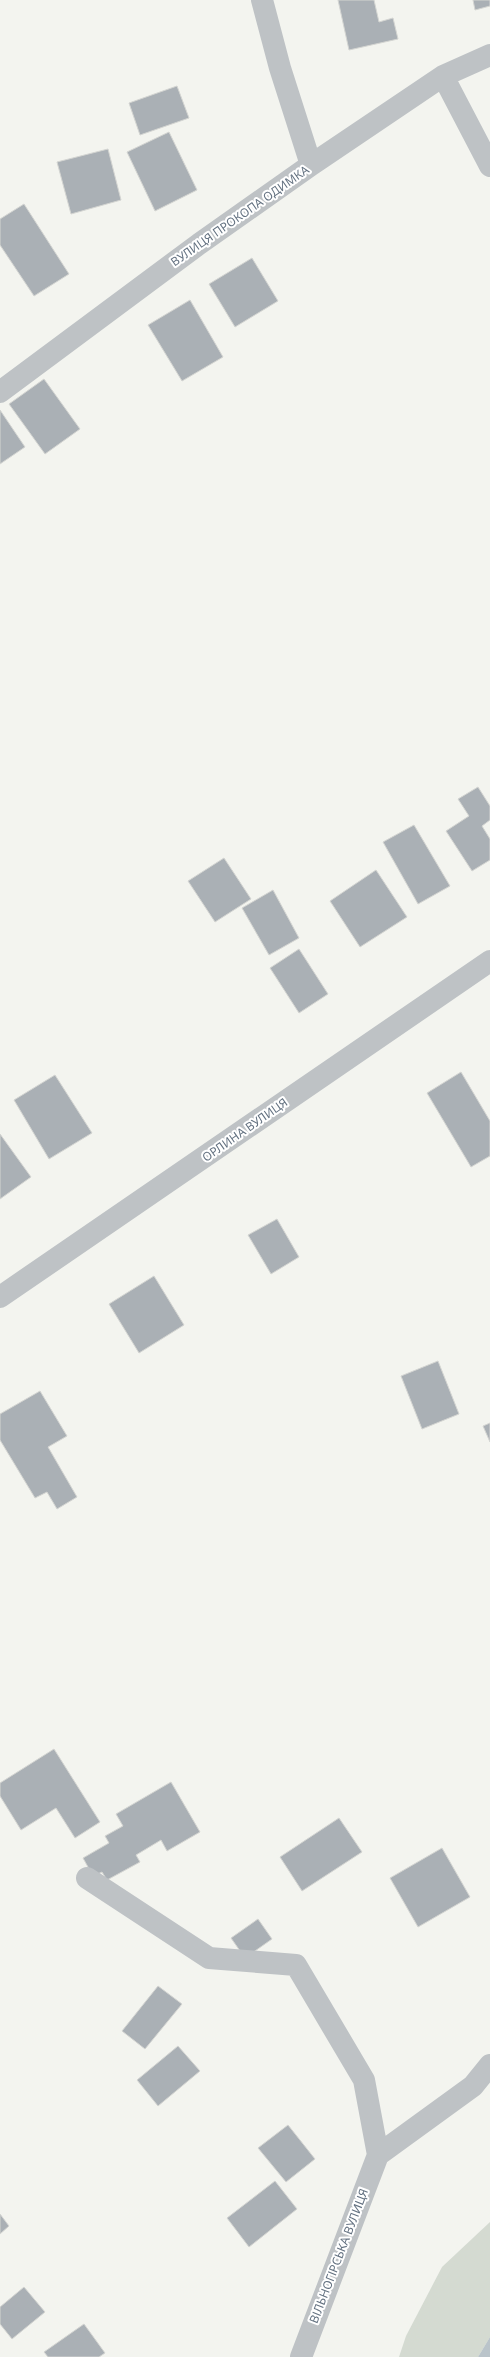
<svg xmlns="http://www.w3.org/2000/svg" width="490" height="2357" font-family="'Noto Sans',sans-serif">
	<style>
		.green { fill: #d4dad1 }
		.water { fill: #bac4ca }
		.building { fill: #aab0b5; stroke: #d4d5d2 }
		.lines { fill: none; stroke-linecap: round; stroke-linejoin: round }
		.minor { stroke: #bec2c5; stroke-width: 22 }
		.labels { text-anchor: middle; stroke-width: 4; stroke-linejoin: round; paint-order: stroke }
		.street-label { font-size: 12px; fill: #637180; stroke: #fff }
	</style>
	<rect width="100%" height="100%" fill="#f3f4ef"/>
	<path class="green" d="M490 2222V2337L478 2357H399L406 2336 442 2267Z"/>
	<path class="water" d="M490 2337V2357H478Z"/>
	<path class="building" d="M338 0H374L379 22 393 18 398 39 349 50Z
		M473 0H490V6L475 10Z
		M177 86 189 118 140 135 129 103Z
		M169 132 197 190 155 211 127 152Z
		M108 149 121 200 71 214 57 162Z
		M24 204 69 274 34 296 0 245V219Z
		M252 258 278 301 235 327 209 284Z
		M190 300 223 357 182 381 148 325Z
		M44 379 80 429 45 454 9 404Z
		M0 410 25 447 0 464Z
		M478 787 490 806V820L482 826 490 839V860L472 871 446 831 469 816 458 799Z
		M414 825 450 886 418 904 383 842Z
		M224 858 251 899 215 922 188 881Z
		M376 870 407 917 360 947 330 901Z
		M273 890 299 938 269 955 242 908Z
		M299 949 328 994 299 1013 270 968Z
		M461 1072 490 1121V1156L471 1167 427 1093Z
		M55 1075 92 1133 49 1159 14 1100Z
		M0 1134 31 1177 0 1199Z
		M277 1219 299 1257 271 1274 248 1235Z
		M154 1276 184 1325 139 1353 109 1304Z
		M438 1361 459 1414 422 1429 401 1376Z
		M40 1391 67 1436 48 1447 77 1497 57 1509 47 1492 35 1498 0 1440V1414Z
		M490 1423V1442L483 1426Z
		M54 1749 100 1822 75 1838 56 1808 21 1830 0 1796V1783Z
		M171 1782 200 1832 167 1851 161 1840 136 1855 140 1862 107 1880 102 1872 93 1876 83 1858 109 1843 105 1836 123 1826 116 1814Z
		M339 1818 362 1852 302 1891 280 1857Z
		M442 1848 470 1897 418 1927 390 1878Z
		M258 1919 272 1939 245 1958 231 1938Z
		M158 1986 182 2004 145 2049 122 2031Z
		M178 2046 200 2071 158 2106 137 2080Z
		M288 2125 315 2159 286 2182 258 2148Z
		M275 2181 297 2209 249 2247 227 2218Z
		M0 2214 9 2226 0 2234Z
		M24 2287 45 2312 12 2339 0 2324V2307Z
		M84 2324 105 2353 99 2357H48L44 2352Z"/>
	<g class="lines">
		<path class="minor" d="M262 0 280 68 311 165
			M443 76 490 166
			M0 392 199 244 311 165 443 76 490 55
			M0 1297 490 961
			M87 1878 209 1958 296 1965 364 2080 378 2155
			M301 2357 378 2155 473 2086 490 2065"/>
	</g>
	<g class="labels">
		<g class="street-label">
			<text transform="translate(240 216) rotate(-35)" y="4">ВУЛИЦЯ ПРОКОПА ОДИМКА</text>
			<text transform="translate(245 1130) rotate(-35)" y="4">ОРЛИНА ВУЛИЦЯ</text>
			<text transform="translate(339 2256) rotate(-69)" y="4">ВІЛЬНОГІРСЬКА ВУЛИЦЯ</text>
		</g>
	</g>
</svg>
